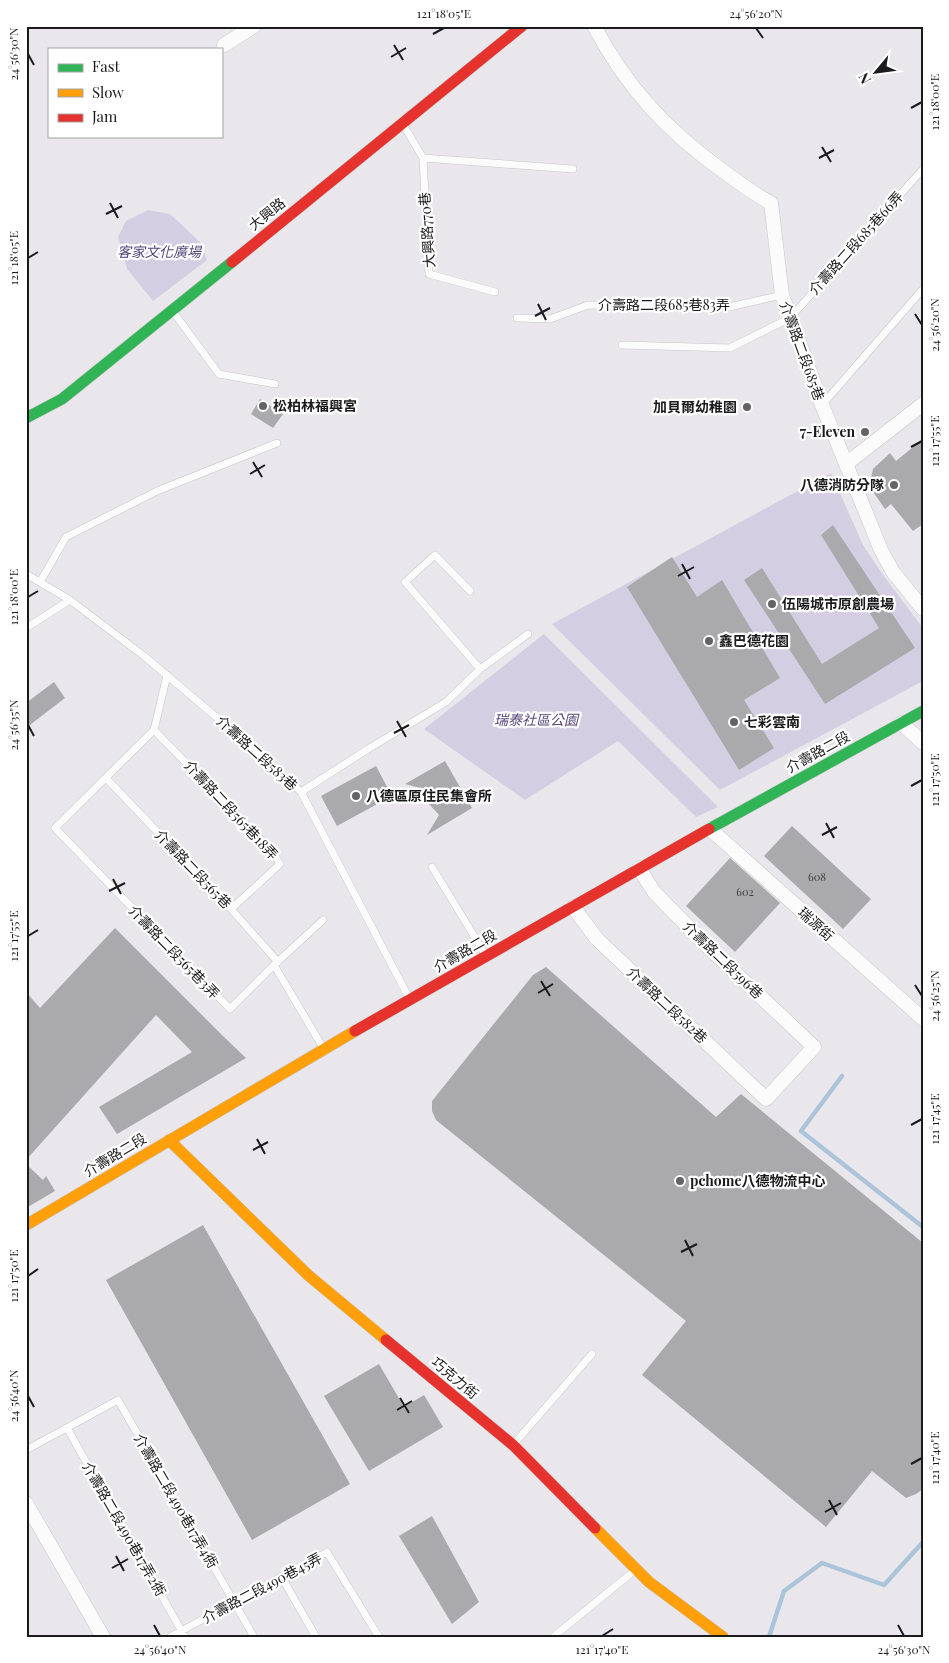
<svg xmlns="http://www.w3.org/2000/svg" width="949" height="1663" font-family="'Playfair Display','Noto Sans TC',serif">
	<style>
		.green { fill: #d4cee2 }
		.lines { fill: none; stroke-linecap: round; stroke-linejoin: round }
		.stream { stroke: #abc4da; stroke-width: 4.5 }
		.building { fill: #aaa9ab }
		.lane-casing { stroke: #c6c5c7; stroke-width: 8 }
		.street-casing { stroke: #c6c5c7; stroke-width: 15 }
		.fast-casing { stroke: #c6c5c7; stroke-width: 12 }
		.slow-casing { stroke: #c6c5c7; stroke-width: 12 }
		.jam-casing { stroke: #c6c5c7; stroke-width: 12 }
		.lane { stroke: #fcfbfc; stroke-width: 7 }
		.street { stroke: #fcfbfc; stroke-width: 14 }
		.fast { stroke: #30b455; stroke-width: 11 }
		.slow { stroke: #ff9f0a; stroke-width: 11 }
		.jam { stroke: #e5322d; stroke-width: 11 }
		.ticks { fill: none; stroke: #1b1a1c; stroke-width: 2 }
		.poi-dot { fill: #636264; stroke: #fff; stroke-width: 2 }
		.labels { text-anchor: middle; stroke-width: 4.5; stroke-linejoin: round; paint-order: stroke }
		.number-label { font-size: 11px; fill: #3f3e40 }
		.street-label { font-size: 14px; fill: #1b1a1c; stroke: #fff }
		.park-label { font-size: 14px; font-style: italic; fill: #58467a; stroke: #fff }
		.poi-label { font-size: 14px; font-weight: bold; fill: #1b1a1c; stroke: #fff; text-anchor: start }
		.neatline { fill: none; stroke: #1b1a1c; stroke-width: 2 }
		.ticks-label { font-size: 12px; text-anchor: middle; fill: #1b1a1c }
	</style>
	<rect width="100%" height="100%" fill="#e9e7eb"/>
	<path class="green" d="M148 210 170 214 200 242 207 260 153 301 127 269 118 237 126 221Z
		M831 473 863 545 883 575 923 628V681L720 790 552 624Z
		M544 634 718 807 696 817 618 741 525 800 424 729Z"/>
	<g class="lines">
		<path class="stream" d="M842 1076 801 1131 923 1227
			M769 1637 784 1591 822 1563 884 1585 923 1542"/>
	</g>
	<path class="building" d="M260 399 283 414 273 428 251 414Z
		M923 439V524L913 531 891 504 885 509 869 486 873 469 890 453 896 461Z
		M833 525 915 648 825 704 744 580 762 568 822 664 879 628 821 535Z
		M672 557 697 597 722 580 780 678 744 700 774 748 739 770 627 587Z
		M54 682 65 698 26 728V703Z
		M445 761 472 808 427 835 439 815 428 803 424 789 405 784Z
		M376 766 392 796 337 826 321 796Z
		M792 826 871 899 843 929 764 856Z
		M730 858 780 903 735 952 686 906Z
		M115 928 224 1037 246 1058 117 1134 99 1107 192 1052 156 1015 26 1160V992L40 1008Z
		M546 967 716 1117 741 1094 923 1243V1489L916 1494 906 1498 872 1471 826 1527 642 1375 686 1321 436 1120 432 1111V1101L533 975Z
		M26 1164 43 1180 46 1176 55 1191 26 1208Z
		M203 1225 350 1484 252 1540 106 1280Z
		M379 1364 404 1407 424 1395 443 1427 369 1471 324 1396Z
		M432 1516 479 1602 452 1624 399 1536Z"/>
	<g class="lines">
		<g class="lane-casing">
			<path id="lane" d="M404 126 423 158 429 274 495 292
				M423 158 573 169
				M174 313 219 374 275 384
				M517 318 550 319 588 305 729 307 782 295
				M622 345 730 348 790 318 923 169
				M822 405 923 289
				M26 574 70 600 144 656 254 749 301 792 408 996
				M40 582 66 537 157 491 277 443
				M470 591 435 555 405 582 480 669
				M26 628 70 600
				M154 730 55 828 230 1009 274 965 323 920
				M154 730 272 851 280 864 231 909
				M154 730 167 675
				M106 778 231 909 278 962
				M301 792 368 749 446 702 480 669 528 634
				M432 867 485 954
				M274 965 322 1046
				M67 1428 185 1637
				M513 1445 592 1354
				M26 1450 118 1400 254 1637
				M281 1576 316 1637
				M170 1637 327 1552 379 1637
				M553 1637 634 1571"/>
		</g>
		<g class="street-casing">
			<path id="street" d="M594 26C628 89 666 130 723 171 739 183 754 194 771 203L782 295 822 405 881 550 893 572 923 609
				M224 45 254 26
				M846 464 923 404
				M901 723 923 743
				M710 829 923 1019
				M573 907 597 939 766 1099 814 1047 707 946 654 892 639 868
				M26 1503 103 1637"/>
		</g>
		<g class="fast-casing">
			<path id="fast" d="M26 418 62 399 232 262
				M709 829 923 711"/>
		</g>
		<g class="slow-casing">
			<path id="slow" d="M169 1140 308 1275 386 1340
				M26 1225 355 1031
				M595 1528 649 1582 723 1637"/>
		</g>
		<g class="jam-casing">
			<path id="jam" d="M232 262 522 26
				M355 1031 709 829
				M386 1340 513 1445 595 1528"/>
		</g>
		<use href="#lane" class="lane"/>
		<use href="#street" class="street"/>
		<use href="#fast" class="fast"/>
		<use href="#slow" class="slow"/>
		<use href="#jam" class="jam"/>
	</g>
	<path class="ticks" d="M756 28 763 38M433 34 444 28M394 45 403 60M28 54 34 65M391 57 406 48M911 108 922 102M822 147 831 162M819 158 834 150M110 203 118 218M106 214 122 206M28 258 38 252M538 304 546 320M915 314 922 325M535 316 550 308M911 447 922 441M253 462 262 477M250 474 265 465M682 564 690 579M678 576 694 567M28 597 38 591M397 721 406 737M28 725 34 736M394 733 409 725M911 786 922 780M826 823 834 838M822 835 837 827M113 879 121 894M109 891 125 883M28 936 38 930M541 981 550 996M915 985 922 996M538 993 553 984M911 1125 922 1119M257 1139 265 1154M253 1150 268 1142M685 1240 693 1256M681 1252 697 1244M28 1276 38 1269M28 1396 34 1407M400 1398 409 1413M397 1410 412 1401M911 1464 922 1458M829 1500 837 1515M825 1512 841 1503M116 1556 124 1571M112 1568 128 1559M154 1625 160 1636M898 1625 904 1636M602 1636 613 1629"/>
	<g class="poi-dot">
		<circle cx="263" cy="406" r="5"/>
		<circle cx="747" cy="407" r="5"/>
		<circle cx="865" cy="432" r="5"/>
		<circle cx="894" cy="485" r="5"/>
		<circle cx="772" cy="604" r="5"/>
		<circle cx="709" cy="641" r="5"/>
		<circle cx="734" cy="722" r="5"/>
		<circle cx="356" cy="796" r="5"/>
		<circle cx="680" cy="1181" r="5"/>
	</g>
	<g class="labels">
		<g class="number-label">
			<text x="817" y="881">608</text>
			<text x="745" y="896">602</text>
		</g>
		<g class="street-label">
			<text transform="translate(267 214) rotate(-39)" y="5">大興路</text>
			<text transform="translate(427 230) rotate(-94)" y="5">大興路770巷</text>
			<text transform="translate(856 243) rotate(-48)" y="5">介壽路二段685巷66弄</text>
			<text x="664" y="310">介壽路二段685巷83弄</text>
			<text transform="translate(802 351) rotate(70)" y="5">介壽路二段685巷</text>
			<text transform="translate(818 752) rotate(-29)" y="5">介壽路二段</text>
			<text transform="translate(257 753) rotate(42)" y="5">介壽路二段583巷</text>
			<text transform="translate(231 810) rotate(47)" y="5">介壽路二段565巷18弄</text>
			<text transform="translate(193 869) rotate(46)" y="5">介壽路二段565巷</text>
			<text transform="translate(816 924) rotate(42)" y="5">瑞源街</text>
			<text transform="translate(465 951) rotate(-30)" y="5">介壽路二段</text>
			<text transform="translate(174 952) rotate(46)" y="5">介壽路二段565巷3弄</text>
			<text transform="translate(723 960) rotate(44)" y="5">介壽路二段596巷</text>
			<text transform="translate(667 1005) rotate(43)" y="5">介壽路二段582巷</text>
			<text transform="translate(115 1155) rotate(-31)" y="5">介壽路二段</text>
			<text transform="translate(455 1378) rotate(40)" y="5">巧克力街</text>
			<text transform="translate(176 1501) rotate(60)" y="5">介壽路二段490巷17弄4衖</text>
			<text transform="translate(124 1529) rotate(60)" y="5">介壽路二段490巷17弄2衖</text>
			<text transform="translate(262 1588) rotate(-28)" y="5">介壽路二段490巷45弄</text>
		</g>
		<g class="park-label">
			<text x="159" y="257">客家文化廣場</text>
			<text x="536" y="725">瑞泰社區公園</text>
		</g>
		<g class="poi-label">
			<text x="273" y="411">松柏林福興宮</text>
			<text x="737" y="412" text-anchor="end">加貝爾幼稚園</text>
			<text x="855" y="437" text-anchor="end">7-Eleven</text>
			<text x="884" y="490" text-anchor="end">八德消防分隊</text>
			<text x="782" y="609">伍陽城市原創農場</text>
			<text x="719" y="646">鑫巴德花園</text>
			<text x="744" y="727">七彩雲南</text>
			<text x="366" y="801">八德區原住民集會所</text>
			<text x="690" y="1186">pchome八德物流中心</text>
		</g>
	</g>
	<rect width="949" height="1663" fill="none" stroke="#ffffff" stroke-width="55"/>
	<rect x="48" y="48" width="175" height="90" fill="#ffffff" stroke="#a4a3a4"/>
	<rect x="58" y="64" width="25" height="8" fill="#30b455" stroke="#a4a3a4"/>
	<text x="92" y="72" font-size="15" fill="#1b1a1c">Fast</text>
	<rect x="58" y="89" width="25" height="8" fill="#ff9f0a" stroke="#a4a3a4"/>
	<text x="92" y="98" font-size="15" fill="#1b1a1c">Slow</text>
	<rect x="58" y="114" width="25" height="8" fill="#e5322d" stroke="#a4a3a4"/>
	<text x="92" y="122" font-size="15" fill="#1b1a1c">Jam</text>
	<g transform="translate(876 72) rotate(241)" stroke="#ffffff" stroke-width="4" paint-order="stroke">
	<path d="M0-4L9 19L0 12L-9 19Z" fill="#1b1a1c"/>
	<text y="-8" font-size="14" font-weight="bold" text-anchor="middle" fill="#1b1a1c">N</text>
	</g>
	<rect x="28" y="28" width="894" height="1608" class="neatline"/>
	<g class="ticks-label">
		<text x="444" y="18">121°18'05"E</text>
		<text x="756" y="18">24°56'20"N</text>
		<text transform="translate(14 54) rotate(-90)" y="4">24°56'30"N</text>
		<text transform="translate(935 102) rotate(-90)" y="4">121°18'00"E</text>
		<text transform="translate(14 258) rotate(-90)" y="4">121°18'05"E</text>
		<text transform="translate(935 325) rotate(-90)" y="4">24°56'20"N</text>
		<text transform="translate(935 441) rotate(-90)" y="4">121°17'55"E</text>
		<text transform="translate(14 597) rotate(-90)" y="4">121°18'00"E</text>
		<text transform="translate(14 725) rotate(-90)" y="4">24°56'35"N</text>
		<text transform="translate(935 780) rotate(-90)" y="4">121°17'50"E</text>
		<text transform="translate(14 936) rotate(-90)" y="4">121°17'55"E</text>
		<text transform="translate(935 996) rotate(-90)" y="4">24°56'25"N</text>
		<text transform="translate(935 1119) rotate(-90)" y="4">121°17'45"E</text>
		<text transform="translate(14 1276) rotate(-90)" y="4">121°17'50"E</text>
		<text transform="translate(14 1396) rotate(-90)" y="4">24°56'40"N</text>
		<text transform="translate(935 1458) rotate(-90)" y="4">121°17'40"E</text>
		<text x="160" y="1654">24°56'40"N</text>
		<text x="602" y="1654">121°17'40"E</text>
		<text x="904" y="1654">24°56'30"N</text>
	</g>
</svg>
